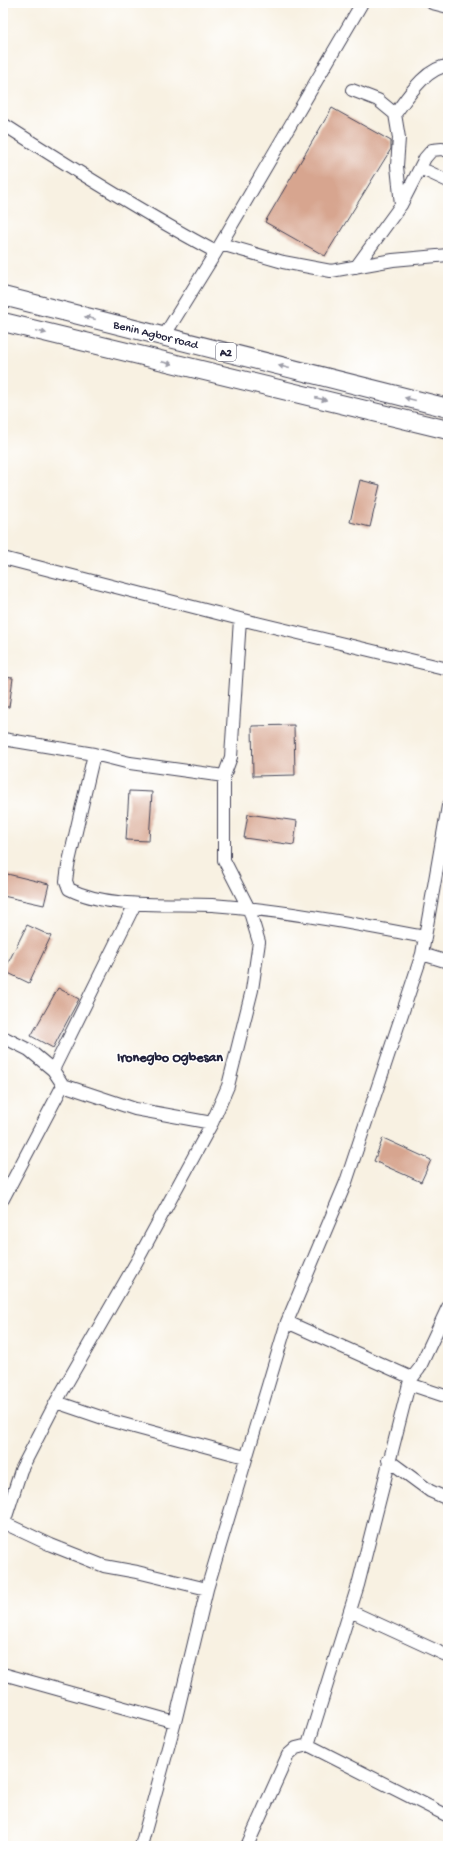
<svg xmlns="http://www.w3.org/2000/svg" width="451" height="1849" font-family="'Gochi Hand',sans-serif">
	<style>
		.building { fill: #d7a58f }
		.lines { fill: none; stroke-linecap: round; stroke-linejoin: round }
		.minor-casing { stroke: #424154; stroke-width: 14 }
		.highway-casing { stroke: #424154; stroke-width: 20 }
		.minor { stroke: #fff; stroke-width: 12 }
		.highway { stroke: #fff; stroke-width: 18 }
		.oneway { fill: #9c9ca7 }
		.labels { text-anchor: middle; stroke-width: 3; stroke-linejoin: round; paint-order: stroke }
		.shield { fill: #fff; stroke: #646476; stroke-width: 1 }
		.shield-label { font-size: 11px; font-weight: bold; fill: #22223b }
		.street-label { font-size: 12px; fill: #22223b; stroke: #fff }
		.quarter-label { font-size: 14px; font-weight: bold; fill: #22223b; stroke: #fff }
	</style>
	<rect width="100%" height="100%" fill="#fff"/>
	<filter id="ink" filterUnits="userSpaceOnUse"><feTurbulence type="fractalNoise" baseFrequency=".025" numOctaves="2"/><feDisplacementMap in="SourceGraphic" scale="8" xChannelSelector="R" yChannelSelector="G"/><feConvolveMatrix kernelMatrix="1 2 1 2 8 2 1 2 1" color-interpolation-filters="sRGB"/></filter>
	<filter id="wash" filterUnits="userSpaceOnUse"><feTurbulence type="fractalNoise" baseFrequency=".012" numOctaves="4" result="noise"/><feDisplacementMap in="SourceGraphic" scale="16" xChannelSelector="R" yChannelSelector="G"/><feGaussianBlur stdDeviation="0.9" result="paint"/><feColorMatrix in="noise" values="0 0 0 0 0 0 0 0 0 0 0 0 0 0 0 0 0 1.4 0 .05"/><feComposite in="paint" operator="in"/></filter>
	<g filter="url(#wash)">
		<rect width="100%" height="100%" fill="#f8f1e2"/>
		<g id="blocks">
			<path class="building" d="M332 108 391 141V149L325 256 265 222Z
				M360 480 380 485 370 527 350 522Z
				M3 677 13 678 9 707H3Z
				M294 725 295 775 253 776 252 726Z
				M129 791 152 792 149 841 126 840Z
				M248 814 297 821 294 845 244 838Z
				M3 873 49 884 44 905 3 896Z
				M27 925 51 936 29 983 4 971Z
				M58 988 79 999 53 1048 31 1036Z
				M383 1138 431 1160 421 1182 374 1161Z"/>
		</g>
	</g>
	<g filter="url(#ink)">
		<use href="#blocks" fill-opacity="0" stroke="#424154" stroke-width="1"/>
		<g class="lines">
			<g class="minor-casing">
				<path id="minor" d="M432 3 448 7
					M352 90 378 100 395 114 399 138 397 166 401 205
					M395 114C407 98 426 67 448 66
					M3 124C73 169 143 213 216 252
					M420 168 448 181
					M221 244 283 262 331 271 393 260 448 255
					M356 267 401 205 425 158 432 150 442 149 448 151
					M164 336 216 252 362 3
					M3 558 240 619 448 669
					M3 739 94 754 130 763 224 776
					M94 754 68 866 66 881 69 889C108 909 169 903 212 905 284 910 355 924 425 937
					M422 954 448 962
					M3 1037 29 1050 53 1070 63 1085 135 1109 212 1123
					M53 1070 135 904
					M3 1199 63 1085
					M287 1322 412 1378
					M409 1384 448 1397
					M56 1402 112 1421 245 1457
					M388 1460 430 1491 448 1499
					M4 1523 51 1545 104 1566 137 1572 207 1589
					M3 1526 21 1470 56 1402 137 1261 212 1123 228 1086 252 990 259 942 249 909 224 860V776L231 757 240 619
					M350 1611 448 1656
					M3 1674 175 1722
					M308 1745 448 1816
					M141 1846 175 1722 207 1589 287 1322 346 1182 422 954 448 806
					M247 1846 288 1755 296 1748 308 1745 358 1585 409 1384 412 1378 419 1369 448 1307"/>
			</g>
			<g class="highway-casing">
				<path id="highway" d="M3 296 448 408
					M3 322 448 430"/>
			</g>
			<use href="#minor" class="minor"/>
			<use href="#highway" class="highway"/>
		</g>
		<defs><path id="oneway-solid" d="M-6-.8H1V-3.2L6.5 0L1 3.2V.8H-6Z"/></defs>
		<g class="oneway">
			<use href="#oneway-solid" transform="translate(90 318) rotate(-166)"/>
			<use href="#oneway-solid" transform="translate(41 332) rotate(14)"/>
			<use href="#oneway-solid" transform="translate(167 363) rotate(13)"/>
			<use href="#oneway-solid" transform="translate(284 367) rotate(-166)"/>
			<use href="#oneway-solid" transform="translate(321 399) rotate(13)"/>
			<use href="#oneway-solid" transform="translate(410 399) rotate(-166)"/>
		</g>
	</g>
	<g class="labels">
		<rect class="shield" x="216" y="343" width="20" height="18" rx="3"/>
		<g class="shield-label">
			<text x="226" y="356">A2</text>
		</g>
		<g class="street-label">
			<text transform="translate(156 334) rotate(14)" y="4">Benin Agbor road</text>
		</g>
		<g class="quarter-label">
			<text x="170" y="1061">Ironegbo Ogbesan</text>
		</g>
	</g>
	<rect width="451" height="1849" fill="none" stroke="#fff" stroke-width="16"/>
</svg>
